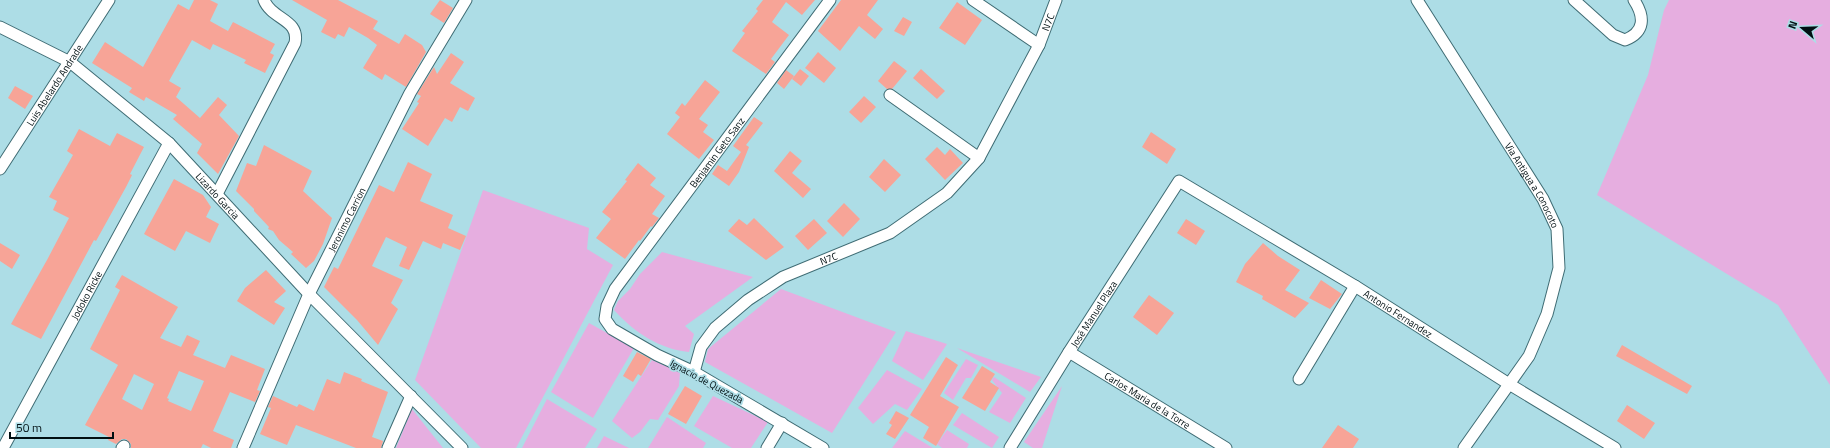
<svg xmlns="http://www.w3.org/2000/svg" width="1830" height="448" font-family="'Titillium Web',sans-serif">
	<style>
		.green { fill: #e6aee0 }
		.building { fill: #f7a497; fill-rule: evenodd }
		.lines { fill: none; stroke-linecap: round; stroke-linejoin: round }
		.street-casing { stroke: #3f6c74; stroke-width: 13 }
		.street { stroke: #fff; stroke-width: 11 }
		.labels { text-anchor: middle; stroke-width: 3.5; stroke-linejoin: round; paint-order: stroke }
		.street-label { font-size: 10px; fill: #000f12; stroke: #addde6 }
	</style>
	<rect width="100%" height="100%" fill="#addde6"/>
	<path class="green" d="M1669 0H1830V385L1778 305 1597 195 1648 75 1664 10Z
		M483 190 589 228 587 249 613 265 516 448H481L415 380Z
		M662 252 753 277 685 326 694 334 689 352C659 349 634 332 614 310L618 301 630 289 640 274Z
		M781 289 896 332 832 433 705 362 708 349Z
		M589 323 634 348 593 418 551 392Z
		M906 331 947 344 923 380 892 361Z
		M957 348 1041 377 1030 392Z
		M966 359 978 365 971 378H966L953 400 944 393Z
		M652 360 680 372 679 386 658 420 650 419 640 432 632 438 612 421Z
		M887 370 922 389 907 410 895 404 873 424 858 408Z
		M994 377 1026 398 1010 423 989 412 1002 393 992 380Z
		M1062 386 1042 448H1033L1024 442Z
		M713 396 768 422 751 448H732L694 426Z
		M547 399 597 429 585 448H522Z
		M412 409 443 448H396Z
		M962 413 999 437 992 448 953 425Z
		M667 417 706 443 703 448H648Z
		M947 430 969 444 967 448H942L937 444Z
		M905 431 933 448H892Z
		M604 436 629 448H597Z"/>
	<path class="building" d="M194 0H210L218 4 210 21 228 31 233 22 275 44 270 53 274 55 265 73 244 63 246 60 213 44 210 50 192 40 169 81 181 88 176 97 200 118 218 97 227 105 219 115 239 136 218 174 197 153 202 144 173 119 177 115 146 97 144 101 129 92 132 88 92 63 105 42 143 67 178 4 189 10Z
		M292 0H338L378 21 373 29 399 44 405 34 422 45 426 52 406 87 385 74 382 80 363 68 377 45 368 38 349 27 344 37 338 34 335 39 321 32 327 20Z
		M440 0 453 8 444 23 430 14Z
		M763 0H815L802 15 786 2 772 22 789 35 771 59 775 62 766 74 732 51 745 33 742 31 758 11 756 9Z
		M841 0H878L867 15 883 29 875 39 859 26 840 51 818 31Z
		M957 2 982 20 965 45 939 28Z
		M903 17 912 22 904 36 894 31Z
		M818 52 836 68 824 83 805 68Z
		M451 53 464 62 450 83 475 98 468 111 460 107 452 122 445 118 428 146 402 129 419 103 417 102 421 96 417 94 434 67 437 74Z
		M894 61 907 71 892 89H887L878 81Z
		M800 69 809 76 801 86 792 79Z
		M921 69 945 91 937 99 913 78Z
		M786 70 794 76 784 89 777 83Z
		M705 80 720 92 699 119 708 125 703 132 714 140 699 159 667 134 680 117 675 113 682 103 685 106Z
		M15 86 33 96 25 109 8 98Z
		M864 96 876 107 861 123 849 112Z
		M754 117 763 123 746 145 749 147 739 172 729 186 712 174 718 165 727 171 741 152 733 146Z
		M79 129 110 146 117 133 144 147 130 174 132 175 126 187 96 241 94 240 41 339 11 324 47 260 69 218 53 210 57 201 49 197 73 155 67 151Z
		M1151 132 1176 149 1167 164 1142 147Z
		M264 145 312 171 303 191 332 218 323 244 314 261 306 268 291 254 293 252 279 240 273 231 268 229 269 227 254 211V209L236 191 247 163 256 166Z
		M937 147 945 155 950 149 963 163 945 180 925 159Z
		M790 151 802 161 792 173 811 189 803 198 774 171Z
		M884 159 901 175 885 192 869 177Z
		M408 162 432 174 420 201 453 215 448 228 466 236 460 250 443 243 441 249 423 241 409 270 399 266 407 247 386 237 372 266 403 280 391 303 398 309 378 345 357 320 324 287 334 267 338 269 379 185 394 192Z
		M638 163 656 178 650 185 665 196 652 214 659 218 652 227 651 226 640 241 639 240 625 259 596 238 611 219 602 212 627 181 625 180Z
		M174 179 203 195 211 207 206 217 219 224 210 243 186 231 175 251 144 234Z
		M844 203 860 219 843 237 827 221Z
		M754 218 784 247 766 260 728 231 739 219 747 225Z
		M814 219 827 233 808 250 795 236Z
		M1186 219 1205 231 1196 245 1177 233Z
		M0 243 20 255 12 269 0 261Z
		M1263 243 1278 256 1300 270 1285 290 1309 303 1295 318 1262 299 1263 296 1236 282 1245 264Z
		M266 270 286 291 274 302 285 308 274 325 237 301 245 288Z
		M122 275 178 307 160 338 181 347 187 335 200 341 193 355 225 368 231 355 265 369 257 390 260 391 255 402 230 392 213 431 234 440 231 448H211L203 444 201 448H131V444L126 439H122L116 444 108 440 109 437 85 425 118 365 90 349 120 290 115 287ZM179 371 204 381 191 411 168 401 169 399 167 398ZM134 374 154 384 142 410 122 399Z
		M1321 280 1342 294 1330 309 1309 298Z
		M1149 295 1174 313 1157 335 1133 317Z
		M1622 345 1692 386 1687 394 1616 356Z
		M637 352 651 359 641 376 638 374 633 382 623 376Z
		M946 357 958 365 940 396 959 407 936 446 923 438 929 427 910 415Z
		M982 366 995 374 990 382 999 388 985 411 962 398Z
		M344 372 362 379 361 381 388 392 372 437 383 441 381 448H356L296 425 287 445 260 434 271 408 268 407 273 396 297 407 299 404 314 411 327 379 340 384Z
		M685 386 702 396 686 424 668 414Z
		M1627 405 1655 423 1644 439 1617 421Z
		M896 411 909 418 895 439 886 434 892 425 889 423Z
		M1338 425 1359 439 1353 448H1322Z"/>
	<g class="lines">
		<g class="street-casing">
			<g id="street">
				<path d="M973 0 1039 45"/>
				<path id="s1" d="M1417 0 1543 199 1557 229 1559 268 1547 314 1529 356 1464 448"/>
				<path d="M1574 0 1613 35 1625 40C1645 32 1645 17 1634 0"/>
				<path id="s2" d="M0 27 70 62 169 143 309 294 462 448"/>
				<path d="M890 95 979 158"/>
				<path id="s3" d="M0 169 109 0"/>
				<path d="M217 194 295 43C300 19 272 20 264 0"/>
				<path id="s4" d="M1069 352 1226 448"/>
				<path id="s5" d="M694 372 701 347 715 328 748 300 783 277 890 233 947 193 979 158 1039 45 1056 0"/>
				<path d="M1299 379 1355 286"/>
				<path id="s6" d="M3 448 169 143"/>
				<path d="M122 448 124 446"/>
				<path id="s7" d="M243 448 309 294 410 93 466 0"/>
				<path d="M388 448 411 396"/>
				<path d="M767 448 782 423"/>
				<path id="s8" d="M823 448 694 372 657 355 612 329 605 319 607 306 615 289 830 0"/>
				<path id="s9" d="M1010 448 1069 352 1179 181 1355 286 1509 384 1615 448"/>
			</g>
		</g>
		<use href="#street" class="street"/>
	</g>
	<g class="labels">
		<g class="street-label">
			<text dy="4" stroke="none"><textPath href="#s5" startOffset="520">N7C</textPath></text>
			<text dy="4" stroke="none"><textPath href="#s3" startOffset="100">Luis Abelardo Andrade</textPath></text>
			<text dy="4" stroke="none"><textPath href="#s8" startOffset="457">Benjamin Geto Sanz</textPath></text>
			<text dy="4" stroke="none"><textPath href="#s1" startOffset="218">Via Antigua a Conocoto</textPath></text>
			<text dy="4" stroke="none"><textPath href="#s2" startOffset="278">Lizardo Garcia</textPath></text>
			<text dy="4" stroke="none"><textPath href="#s7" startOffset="251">Jeronimo Carrion</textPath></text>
			<text dy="4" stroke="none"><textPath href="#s5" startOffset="184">N7C</textPath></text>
			<text dy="4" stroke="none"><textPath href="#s6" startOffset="174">Jodoko Ricke</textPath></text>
			<text dy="4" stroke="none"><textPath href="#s9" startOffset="572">Antonio Fernandez</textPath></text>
			<text dy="4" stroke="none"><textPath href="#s9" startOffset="158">José Manuel Plaza</textPath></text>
			<text transform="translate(707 381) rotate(28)" y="4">Ignacio de Quezada</text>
			<text dy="4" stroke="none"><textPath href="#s4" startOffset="92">Carlos Maria de la Torre</textPath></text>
		</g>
	</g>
	<g transform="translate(1802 28) rotate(289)" stroke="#addde6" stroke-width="3" paint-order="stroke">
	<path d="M0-3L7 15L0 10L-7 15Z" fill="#000f12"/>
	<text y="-6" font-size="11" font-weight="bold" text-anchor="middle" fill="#000f12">N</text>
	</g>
	<path d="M10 432v6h103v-6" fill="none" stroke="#000f12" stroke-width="2"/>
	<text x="16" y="432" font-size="12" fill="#000f12" stroke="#addde6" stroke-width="3" paint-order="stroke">50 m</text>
</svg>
